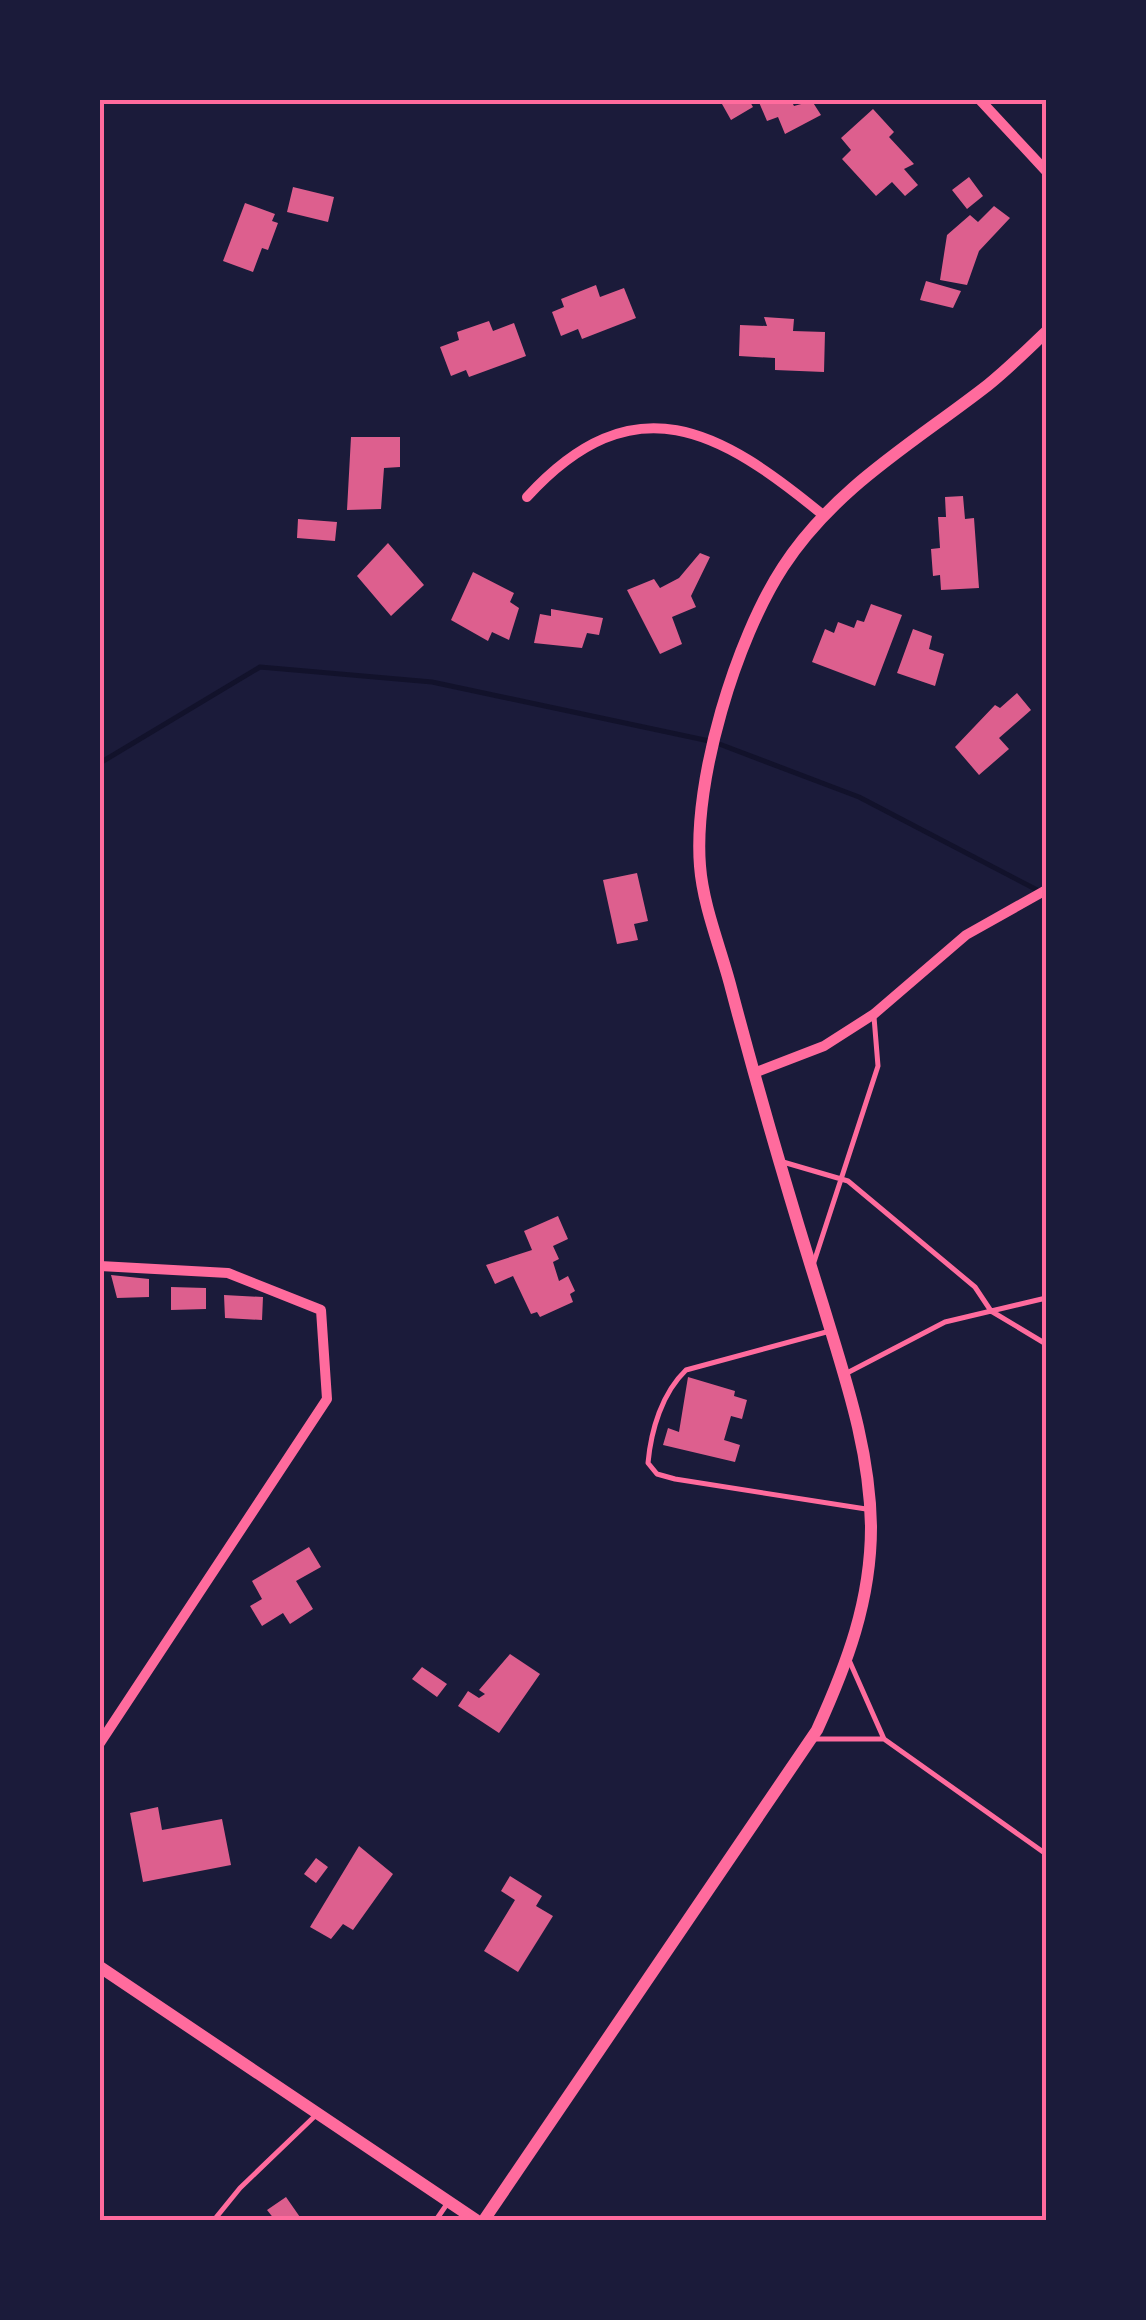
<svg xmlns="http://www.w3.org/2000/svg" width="1146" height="2320" font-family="'Titillium Web',sans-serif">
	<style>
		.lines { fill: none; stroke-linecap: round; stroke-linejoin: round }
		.stream { stroke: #12122b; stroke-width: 5 }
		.building { fill: #dd5f8e }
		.service { stroke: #ff6b9d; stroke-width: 5 }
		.minor { stroke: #ff6b9d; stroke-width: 10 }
		.tertiary { stroke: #ff6b9d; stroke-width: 12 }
		.neatline { fill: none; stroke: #ff6b9d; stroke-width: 4 }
	</style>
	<rect width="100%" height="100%" fill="#1b1b3a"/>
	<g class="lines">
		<path class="stream" d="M100 763 260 667 432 682 714 742 859 797 1041 892"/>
	</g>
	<path class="building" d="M729 100H749L753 107 731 120 722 104Z
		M758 100H791L794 106 812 101 821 115 785 134 778 117 767 121Z
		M873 109 894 132 889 137 914 164 904 169 918 185 905 196 892 182 876 196 842 159 851 150 841 138Z
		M969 177 983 196 967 209 952 190Z
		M293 187 334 197 328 222 287 212Z
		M245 203 275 214 272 221 278 223 268 250 262 248 253 272 223 261Z
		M994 206 1010 218 979 251 967 285 940 280 947 235 970 215 978 222Z
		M926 281 961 291 953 308 920 300Z
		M596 285 600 297 624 288 636 318 582 339 578 329 561 336 552 312 564 307 561 299Z
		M764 317 794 319 793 331 825 332 824 372 775 370V358L739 356 740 325 767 326Z
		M489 321 493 331 514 323 526 356 469 377 466 370 451 376 440 347 459 340 457 332Z
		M351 437H400V467L384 468 381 509 347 510Z
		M963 496 965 519 974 518 979 588 941 590 940 575 933 576 931 549 940 548 938 517H946L945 497Z
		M298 519 337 522 335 541 297 538Z
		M388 543 424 585 391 616 357 576Z
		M700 553 710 557 691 596 696 607 672 617 682 644 660 654 627 590 654 579 660 588 679 578Z
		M473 572 514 593 510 602 519 608 509 640 492 632 488 641 451 620Z
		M871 604 902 615 875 686 812 662 825 629 834 633 838 622 854 628 857 620 864 622Z
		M551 609 603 618 599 635 587 633 582 648 534 643 540 614 551 616Z
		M913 629 932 636 929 649 944 654 935 686 897 673Z
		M1017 693 1031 710 999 738 1009 749 979 775 955 747 995 705 1000 708Z
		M637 873 648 921 634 924 638 940 617 944 603 880Z
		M558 1216 568 1239 553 1246 559 1259 553 1262 559 1281 568 1276 575 1291 570 1294 573 1302 540 1317 537 1312 531 1314 513 1276 495 1284 486 1265 532 1250 524 1231Z
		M111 1275 149 1279V1297L117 1298Z
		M171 1287 206 1288V1309L171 1310Z
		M224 1295 263 1297 262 1320 225 1318Z
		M688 1377 735 1391 734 1396 747 1400 742 1419 731 1416 724 1440 740 1445 735 1462 663 1445 668 1428 679 1432Z
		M309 1547 321 1567 296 1581 313 1609 290 1624 283 1613 262 1626 250 1606 262 1599 252 1581Z
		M510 1654 540 1674 499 1733 458 1706 468 1691 479 1698 485 1694 479 1690Z
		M422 1667 447 1684 437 1697 412 1679Z
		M158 1807 162 1830 222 1819 231 1865 143 1882 130 1813Z
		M359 1846 393 1874 353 1930 343 1924 331 1939 310 1927Z
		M316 1858 328 1867 316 1883 304 1874Z
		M510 1876 542 1896 536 1906 553 1916 518 1972 484 1951 515 1900 501 1891Z
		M286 2197 302 2220H275L267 2210Z"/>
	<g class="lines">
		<path class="service" d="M783 1162 848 1181 975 1287 991 1311 1046 1344
			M813 1265 878 1066 874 1017
			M830 1331 686 1370C662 1393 651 1430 648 1463L657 1474 675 1479 866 1509
			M847 1373 945 1322 1046 1298
			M849 1660 884 1739 1046 1854
			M814 1739H883
			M214 2220 240 2188 316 2115
			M436 2220 447 2204"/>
		<path class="minor" d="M980 100 1046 171
			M527 497C634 380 720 430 823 515
			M754 1073 824 1046 874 1014 966 935 1046 890
			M100 1266 228 1273 321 1310 327 1399 100 1743"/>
		<path class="tertiary" d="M100 1967 476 2220
			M484 2220 817 1730C847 1664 871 1601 871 1527 870 1449 845 1378 823 1305 790 1200 759 1094 731 988 721 949 703 906 700 866 693 780 736 639 783 567 835 487 915 442 988 385 1008 369 1027 350 1046 332"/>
	</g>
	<rect width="1146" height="2320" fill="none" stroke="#1b1b3a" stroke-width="205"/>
	<rect x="102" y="102" width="942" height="2116" class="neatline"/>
</svg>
